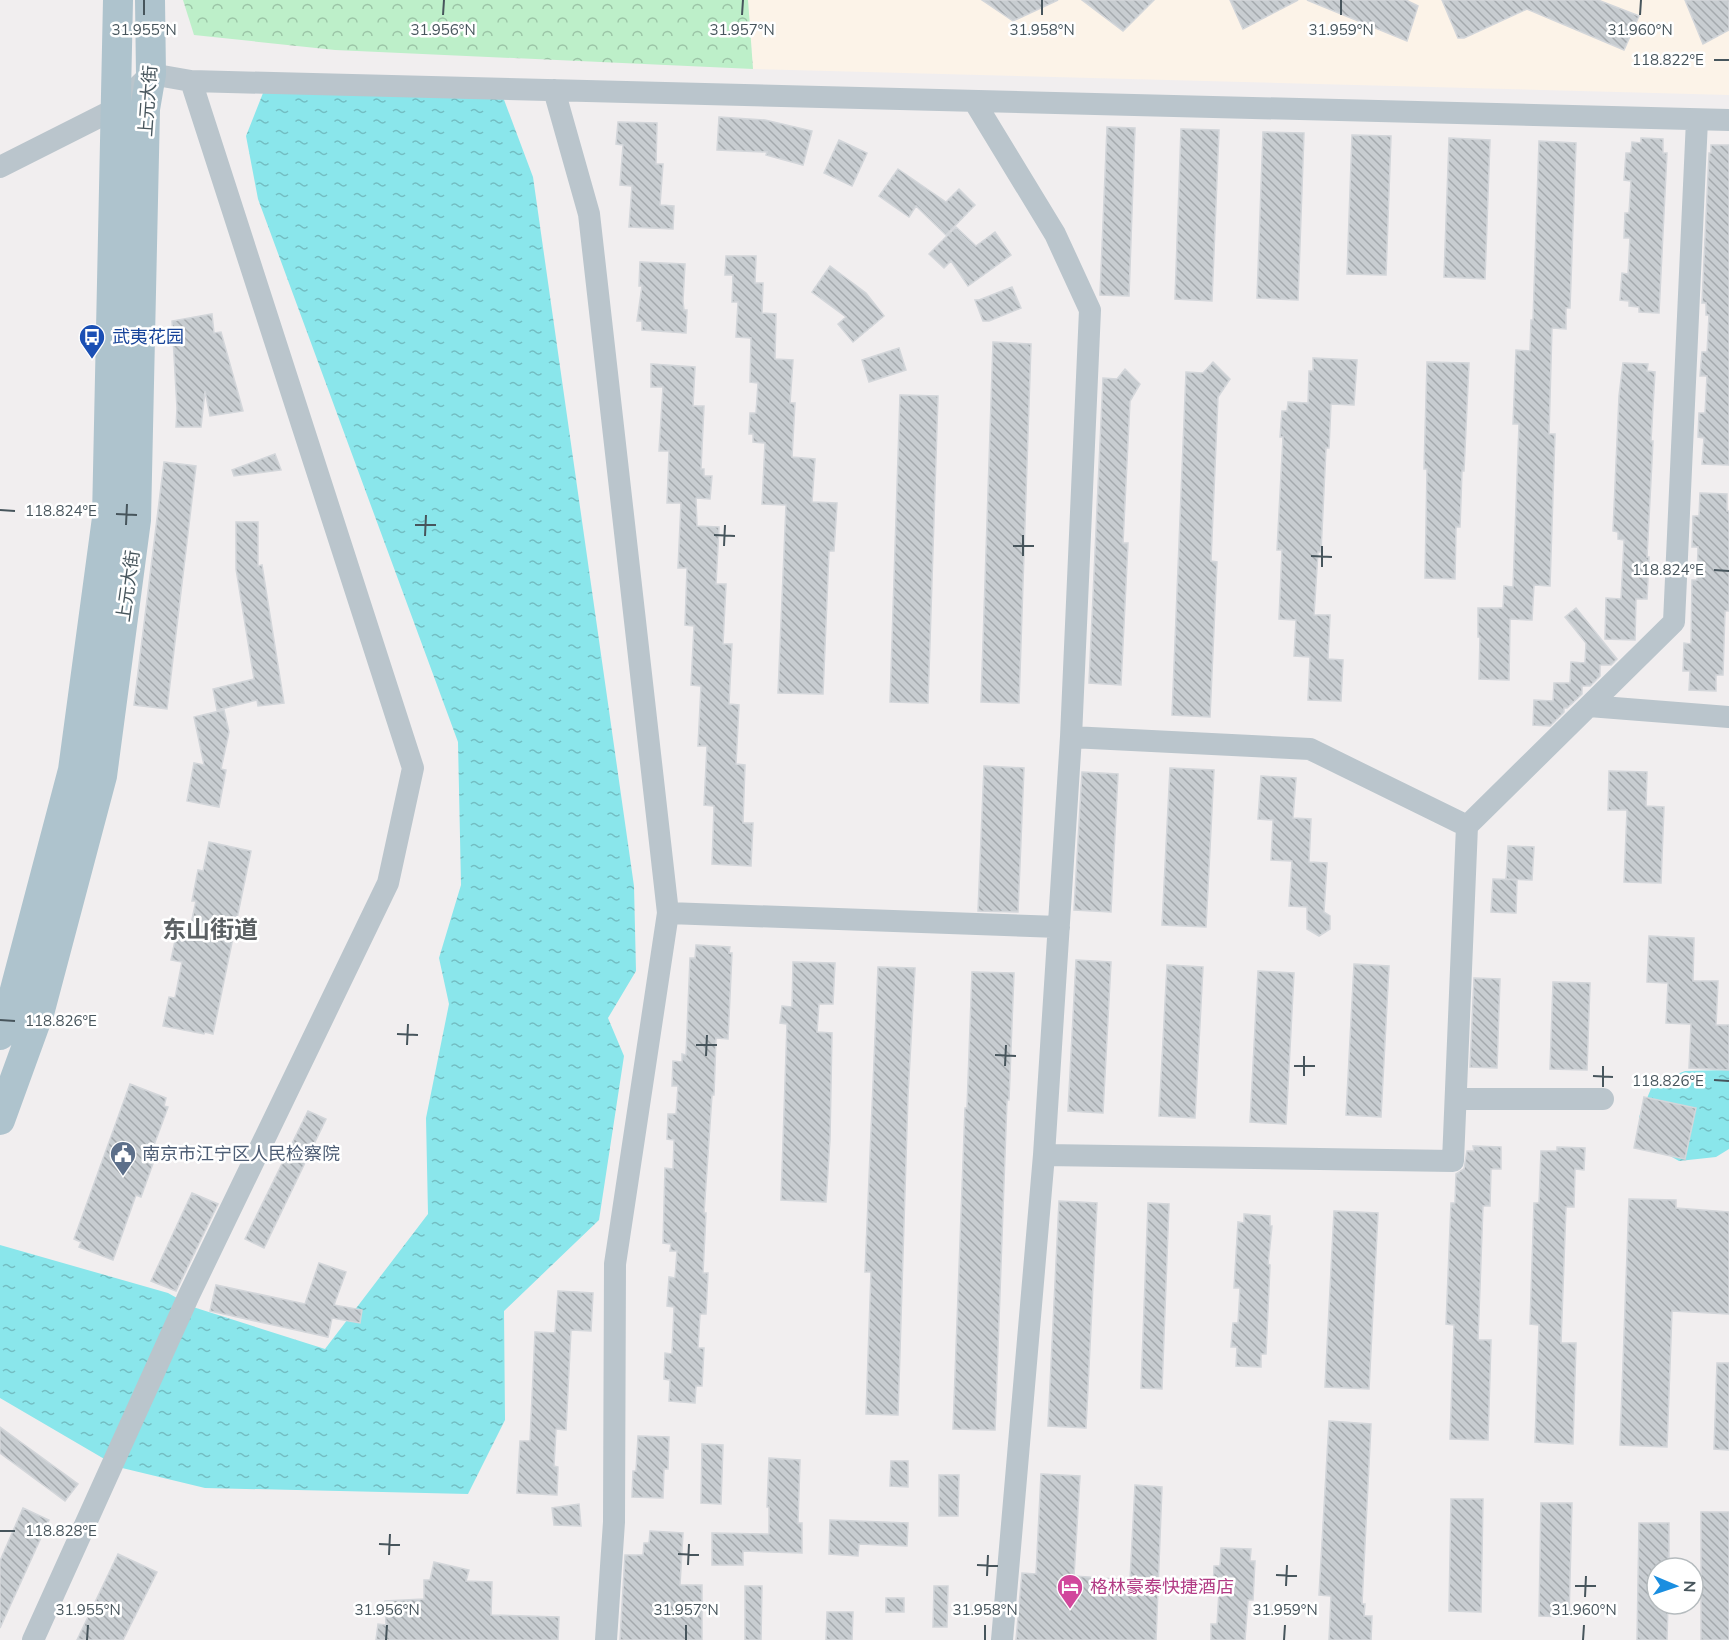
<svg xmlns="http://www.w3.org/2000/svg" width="1729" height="1640" font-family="Mulish,'Noto Sans SC',sans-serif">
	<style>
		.commercial { fill: #fcf3e8 }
		.park { fill: url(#park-crowns) }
		.water { fill: url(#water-ripples) }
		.building { fill: url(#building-back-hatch); stroke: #d3d6da; stroke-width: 1.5 }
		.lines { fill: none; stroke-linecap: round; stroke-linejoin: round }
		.minor { stroke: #bac5cc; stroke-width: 22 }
		.major { stroke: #aec3cd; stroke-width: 30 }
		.ticks { fill: none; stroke: #47555c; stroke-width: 2 }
		.labels { text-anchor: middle; stroke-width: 5; stroke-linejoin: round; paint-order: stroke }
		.street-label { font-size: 18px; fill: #47555c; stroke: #fff }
		.transit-label { font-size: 18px; fill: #164399; stroke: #fff; text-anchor: start }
		.service-label { font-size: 18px; fill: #4e5e75; stroke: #fff; text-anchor: start }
		.hotel-label { font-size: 18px; fill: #b23c85; stroke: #fff; text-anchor: start }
		.district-label { font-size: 24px; font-weight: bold; fill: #5b6063; stroke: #fff }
		.ticks-label { font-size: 15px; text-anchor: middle; fill: #47555c; stroke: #fff; stroke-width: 5; stroke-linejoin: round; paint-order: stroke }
	</style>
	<defs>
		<pattern id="park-crowns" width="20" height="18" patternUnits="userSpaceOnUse" patternTransform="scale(1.5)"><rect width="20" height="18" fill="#bdefc9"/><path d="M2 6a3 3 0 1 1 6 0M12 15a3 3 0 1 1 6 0" fill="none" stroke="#9bc4a6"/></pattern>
		<pattern id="water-ripples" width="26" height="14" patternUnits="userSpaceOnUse" patternTransform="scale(1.5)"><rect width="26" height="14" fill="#8ae6eb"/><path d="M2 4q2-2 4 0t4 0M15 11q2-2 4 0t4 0" fill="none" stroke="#73bdc2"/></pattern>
		<pattern id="building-back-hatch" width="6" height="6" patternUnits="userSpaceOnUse" patternTransform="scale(1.5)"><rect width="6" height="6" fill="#c8cdd1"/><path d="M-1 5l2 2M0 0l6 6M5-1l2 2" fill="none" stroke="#a4a9ad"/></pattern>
	</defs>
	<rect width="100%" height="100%" fill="#f1eeef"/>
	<path class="commercial" d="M748 0H1729V95L753 69Z"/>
	<path class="park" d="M183 0H748L753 69 335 50 194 35Z"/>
	<path class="water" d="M267 83 500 89 533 177 634 886 636 971 608 1018 624 1056 599 1220 504 1311 505 1420 468 1494 205 1488 118 1467 0 1398V1245L168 1293 193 1307 325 1349 428 1214 426 1118 449 1004 439 958 461 885 458 742 258 199 246 136Z
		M1729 1070V1149L1716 1157 1679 1161 1649 1144 1639 1117 1653 1084 1685 1071Z"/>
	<path class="building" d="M982 0H1058L1013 21Z
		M1082 0H1154L1123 31Z
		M1230 0H1298L1243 29Z
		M1307 0H1406L1418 6 1407 41Z
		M1442 0H1598L1639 16 1624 50 1527 9 1464 38H1458Z
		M1685 0H1729V30L1703 44Z
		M719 117 765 120 812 131 803 165 766 155 767 152 717 150Z
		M618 122 657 123 656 164H663L660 205 674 206 673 229 629 227 632 186 620 185 623 145 616 144Z
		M1107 127 1135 128 1129 296 1100 295Z
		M1181 129 1219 130 1212 301 1175 299Z
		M1263 132 1304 133 1298 300 1257 298Z
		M1352 135 1391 136 1386 275 1347 274Z
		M1449 138 1490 140 1485 279 1444 277Z
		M1641 138 1663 139V153H1667L1659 313 1639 312V307L1629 306V301L1620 300 1622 273 1628 274 1630 238H1624L1625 213H1629L1631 181 1624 180 1626 153H1631L1632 142 1641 143Z
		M839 140 867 153 852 186 824 173Z
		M1539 141 1576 143 1570 308H1566V329L1552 328 1549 434H1555L1550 586 1534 585 1532 620 1510 619 1509 680 1479 679 1480 637H1478V608H1503L1504 586 1513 587 1519 424H1513L1516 350 1530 351 1531 320H1533Z
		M1711 145H1729V465L1702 464 1704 438 1698 437 1699 413H1705L1707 376H1700L1702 352H1707L1709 315H1706V303H1702L1709 153H1711Z
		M898 169 946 202 959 189 975 205 946 235 916 206 909 217 879 196Z
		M956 227 976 246 995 232 1011 255 968 286 951 261 944 268 929 254Z
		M726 256H756L755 283H763L762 313 776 314 775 359 793 360 790 403H795L792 457 815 459 812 502 837 503 834 551H829L823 694 778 693 786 505 762 504 765 443 753 442V434H749L750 413H756L758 383 750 382 751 338 736 337 738 302H732L733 275H725Z
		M640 262 685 264 683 301 684 310H687L686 333 642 330V321H637L642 286H639Z
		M830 266 866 293 884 316 853 342 838 324 846 317 812 292Z
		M1012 287 1021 308 989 321H983L975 300H979Z
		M212 314 214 333 221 332 243 411 210 416 205 391 201 427H176L177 408 172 321Z
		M993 342 1031 344 1019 703 981 702Z
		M899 348 906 370 869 382 862 360Z
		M1313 358 1357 360 1354 405 1331 404 1329 448H1326L1321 552H1318L1314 615H1330L1328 659 1343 660 1341 701 1308 700 1310 657 1294 656 1296 620 1279 619 1282 550H1277L1283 437H1280L1282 411H1287L1288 402 1308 403 1309 371H1313Z
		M1213 362 1230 379 1218 397 1211 561 1217 562 1210 717 1172 715 1186 372 1203 373Z
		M1427 362 1469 363 1464 471H1462L1460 527H1456L1455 579 1425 578 1427 469H1424Z
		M1623 363 1648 364 1647 371 1655 372 1651 441H1653L1647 557H1649L1647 599H1636L1635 640 1605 639 1606 598 1621 599 1624 540 1618 539V532L1613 531 1619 396Z
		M651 364 695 367 693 406H704L701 469H704V476H712L710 499 696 498 697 526 719 527 716 584H726L723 644H732L729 704 739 705 736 764 745 765 743 823H753L751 866 712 864 714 806 704 805 707 746H698L701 686 691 685 694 626 685 625 687 568H678L681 503H667L669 451H659L663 387H651Z
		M1125 369 1140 384 1130 401 1123 543H1128L1121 685 1089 683 1103 378 1117 379Z
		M900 395 938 396 928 703 890 702Z
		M275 454 281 470 234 476 232 470Z
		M164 462 196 466 167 709 134 705Z
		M1700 493 1727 494V511H1729V611H1725L1723 675H1716V691L1689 690 1690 671H1683L1684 643 1691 644 1692 580H1697L1698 547H1692L1693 516H1699Z
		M236 522H258V566L262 565 284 703 258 706 257 700 217 710 213 689 254 679 236 569Z
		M1576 608 1617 659 1611 665H1600V676L1590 686H1582V694L1567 708H1564V712L1550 726 1533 725 1534 700 1553 701 1554 683H1570L1571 662 1585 663 1586 643 1565 617Z
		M224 710 229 732 221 769 226 770 219 807 187 801 194 763 204 765 194 717Z
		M984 766 1024 768 1018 912 978 911Z
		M1170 768 1214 770 1206 927 1162 925Z
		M1609 771 1647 772 1646 806 1664 807 1661 883 1624 882 1627 810H1608Z
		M1082 772 1118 774 1111 912 1074 910Z
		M1261 776 1296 778 1293 818 1311 819 1309 862 1327 863 1324 912 1330 916V929L1319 936 1307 929V907L1289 906 1292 861 1271 860 1273 820 1258 819Z
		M209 842 251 851 213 1034 205 1032 204 1034 163 1026 169 997 175 998 182 962 171 960 177 931 189 933 196 901H192L198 870 203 871Z
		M1508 846 1534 847 1532 880 1506 879Z
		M1493 879 1517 880 1516 913 1491 912Z
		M1649 936 1694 938 1693 981H1718L1716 1025H1729V1070L1689 1068 1691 1024 1666 1023 1668 983 1647 982Z
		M696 945 730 947 729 953H732L728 1039 716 1038 714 1095H712L704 1213H706L703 1273H708L706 1314H700L698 1348H704L702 1386H696L695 1403 669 1401 670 1380 664 1379 665 1353 672 1354 674 1307 667 1306 669 1277 675 1278 677 1251H670L671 1244 663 1243 665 1168 673 1169 674 1140 667 1139 668 1114H676L678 1086H672L673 1061 682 1062V1054L686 1055 690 958H695Z
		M1076 960 1111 962 1103 1113 1068 1111Z
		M793 962 835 963 833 1004H819L817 1032 832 1033 830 1139 826 1202 781 1200 787 1024 780 1023 782 1006 792 1007Z
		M1354 964 1389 966 1381 1117 1346 1115Z
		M1167 965 1203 967 1195 1118 1159 1116Z
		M878 967 915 968 908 1095 898 1415 866 1414 871 1272H865Z
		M1258 971 1294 973 1286 1124 1250 1122Z
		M972 972 1014 973 1009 1100H1007L995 1430 953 1429 965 1108H967Z
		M1474 978 1500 979 1497 1068 1470 1067Z
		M1553 982 1590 983 1587 1070 1550 1069Z
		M130 1084 166 1098 164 1106 168 1107 150 1156 155 1158 141 1197 136 1195 113 1260 79 1247 81 1242 74 1239Z
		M1644 1097 1696 1108 1685 1159 1634 1148Z
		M308 1111 326 1119 264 1248 245 1239Z
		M1473 1146 1501 1147V1169H1491L1490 1206H1483L1478 1340H1491L1488 1440 1450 1439 1454 1325 1446 1324 1451 1203H1455L1456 1174 1464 1169 1467 1151H1474Z
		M1557 1147 1585 1148 1584 1170 1575 1169 1574 1207H1566L1561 1343H1576L1573 1444 1535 1442 1539 1325 1530 1324 1534 1203H1539L1541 1151H1557Z
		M192 1193 218 1204 176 1291 151 1281Z
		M1629 1199 1676 1200V1208L1729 1212V1314L1672 1311 1667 1447 1620 1445Z
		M1059 1201 1097 1203 1086 1428 1048 1426Z
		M1148 1203 1169 1204 1162 1389 1141 1388Z
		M1334 1211 1378 1213 1369 1389 1325 1387Z
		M1244 1214 1270 1216V1226H1272L1268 1264 1270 1265 1266 1354H1261V1367L1236 1366 1237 1347H1231L1233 1323H1238L1240 1288H1234L1238 1222 1244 1223Z
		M319 1263 346 1272 334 1305 362 1310 360 1323 332 1318 328 1337 210 1311 216 1285 305 1304Z
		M558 1291 593 1293 591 1331 571 1330 566 1430 556 1429 554 1466 558 1467 557 1495 517 1493 520 1441H530L535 1332 555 1333Z
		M1717 1363H1729V1450L1714 1449Z
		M1329 1421 1371 1424 1362 1604H1365L1364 1616H1372L1371 1640H1329L1331 1596 1319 1595Z
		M0 1427 78 1484 65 1501 0 1453Z
		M638 1436 669 1437 668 1469H664L663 1498 632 1497 633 1471H636Z
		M702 1444 723 1445 721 1504 701 1503Z
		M769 1458 800 1460 798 1523H802V1553L743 1551V1565H712V1533L769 1534V1507H767Z
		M891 1461H908V1487L890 1486Z
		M1041 1474 1080 1476 1074 1576 1130 1580 1135 1485 1162 1487 1156 1640H1016L1022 1573 1036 1574Z
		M939 1475H959L958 1516H939Z
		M1451 1499H1483L1481 1612 1449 1611Z
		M1541 1503H1572L1569 1617 1539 1616Z
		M579 1504 581 1526 554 1525 552 1508Z
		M23 1508 49 1520 0 1628V1561Z
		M1701 1512H1729V1640H1701Z
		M830 1520 908 1523 907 1546 859 1544 858 1556 829 1554Z
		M1639 1523H1669V1568H1657V1604H1668L1667 1640H1637Z
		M650 1531 683 1533 680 1585H702V1640H620L625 1555H643L644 1543H649Z
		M1221 1548 1251 1549 1250 1561H1255L1253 1600H1248L1245 1640H1211V1624H1217L1219 1592H1213L1214 1566H1220Z
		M118 1554 157 1572 123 1640H77Z
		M434 1562 469 1570 466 1581 492 1582 491 1615 559 1617 558 1640H376L378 1624 386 1625 385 1601 424 1599V1580H430Z
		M745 1586H762L761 1640H745Z
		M934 1586H948L947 1627H933Z
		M886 1598H904V1612H886Z
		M827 1612H853L852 1640H826Z"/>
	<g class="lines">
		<path class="minor" d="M554 90 589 214 668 913
			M974 101 1055 234 1090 310 1071 737 1310 749 1467 826
			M0 167 115 109 151 74 191 81 1729 120
			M1589 706 1729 717
			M1456 1099H1603
			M1044 1155 1453 1161 1467 826 1674 622 1697 120
			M33 1640 189 1295 388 883 413 768 191 81
			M606 1640 614 1522 615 1264 668 913 1059 927
			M1002 1640 1044 1155 1071 737"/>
		<path class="major" d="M0 1035 12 1001 73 770 107 518 118 0
			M0 1120 40 1010 102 776 136 520 145 109 151 74 150 0"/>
	</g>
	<path class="ticks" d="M144 15V0M443 15 444 0M742 15 743 0M1042 15V0M1341 15V0M1640 15 1641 0M1714 60H1729M0 510 15 511M116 514 137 515M126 525 127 504M415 525H436M714 535 735 536M425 536 426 515M724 546 725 525M1013 546H1034M1023 556V535M1311 556 1332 557M1322 567V546M1714 570 1729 571M0 1020 15 1021M397 1034 418 1035M407 1045 408 1024M696 1045H717M995 1055 1016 1056M706 1056 707 1035M1005 1066 1006 1045M1294 1066H1315M1304 1076V1056M1593 1076 1613 1077M1714 1080 1729 1081M1603 1087V1066M0 1531H15M379 1544 400 1545M678 1554 699 1555M389 1555 390 1534M688 1565 689 1544M977 1565 998 1566M1276 1575 1297 1576M987 1576 988 1555M1286 1586 1287 1565M1575 1586H1596M1585 1597 1586 1576M87 1640 88 1625M386 1640 387 1625M686 1640V1625M985 1640V1625M1284 1640 1285 1625M1583 1640 1584 1625"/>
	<defs>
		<g id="bus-pin" transform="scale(1.35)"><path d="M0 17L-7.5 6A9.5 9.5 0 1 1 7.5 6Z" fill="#1a4fb4" stroke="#fff"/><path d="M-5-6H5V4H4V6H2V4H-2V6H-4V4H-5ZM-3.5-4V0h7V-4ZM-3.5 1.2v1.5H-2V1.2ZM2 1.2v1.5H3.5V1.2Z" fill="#fff"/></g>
		<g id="civic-pin" transform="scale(1.35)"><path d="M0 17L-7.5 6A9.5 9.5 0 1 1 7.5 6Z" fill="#5c6f8a" stroke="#fff"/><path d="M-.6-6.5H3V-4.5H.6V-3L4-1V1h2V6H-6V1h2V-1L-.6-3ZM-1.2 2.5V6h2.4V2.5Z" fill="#fff"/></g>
		<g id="hotel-pin" transform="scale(1.35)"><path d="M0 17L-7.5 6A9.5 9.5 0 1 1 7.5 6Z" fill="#d1479c" stroke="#fff"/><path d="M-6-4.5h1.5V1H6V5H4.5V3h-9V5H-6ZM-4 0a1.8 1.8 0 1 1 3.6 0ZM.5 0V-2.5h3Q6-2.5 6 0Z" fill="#fff"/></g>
	</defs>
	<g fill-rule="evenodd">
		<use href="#bus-pin" x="92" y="337"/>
		<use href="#civic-pin" x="123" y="1154"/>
		<use href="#hotel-pin" x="1070" y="1587"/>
	</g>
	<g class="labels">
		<g class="street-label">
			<text transform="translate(148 101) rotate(-86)" y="6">上元大街</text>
			<text transform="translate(128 586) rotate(-82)" y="6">上元大街</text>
		</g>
		<g class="transit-label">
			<text x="112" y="343">武夷花园</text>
		</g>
		<g class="service-label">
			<text x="142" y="1160">南京市江宁区人民检察院</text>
		</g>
		<g class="hotel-label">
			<text x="1090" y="1593">格林豪泰快捷酒店</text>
		</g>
		<g class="district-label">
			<text x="210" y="938">东山街道</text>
		</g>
	</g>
	<g class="ticks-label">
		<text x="144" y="35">31.955°N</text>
		<text x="443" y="35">31.956°N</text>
		<text x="742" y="35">31.957°N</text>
		<text x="1042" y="35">31.958°N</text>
		<text x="1341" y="35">31.959°N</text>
		<text x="1640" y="35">31.960°N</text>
		<text x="1668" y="65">118.822°E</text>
		<text x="61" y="516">118.824°E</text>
		<text x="1668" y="575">118.824°E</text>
		<text x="61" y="1026">118.826°E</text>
		<text x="1668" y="1086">118.826°E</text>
		<text x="61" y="1536">118.828°E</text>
		<text x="88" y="1615">31.955°N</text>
		<text x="387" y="1615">31.956°N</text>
		<text x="686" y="1615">31.957°N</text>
		<text x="985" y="1615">31.958°N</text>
		<text x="1285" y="1615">31.959°N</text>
		<text x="1584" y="1615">31.960°N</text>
	</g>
	<g transform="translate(1675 1586) rotate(92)"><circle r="28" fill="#ffffff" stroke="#b5bbbe" stroke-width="1.5"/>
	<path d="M0-4.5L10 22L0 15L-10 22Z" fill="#1a8ee0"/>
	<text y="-9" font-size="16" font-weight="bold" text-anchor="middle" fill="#47555c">N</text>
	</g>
</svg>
